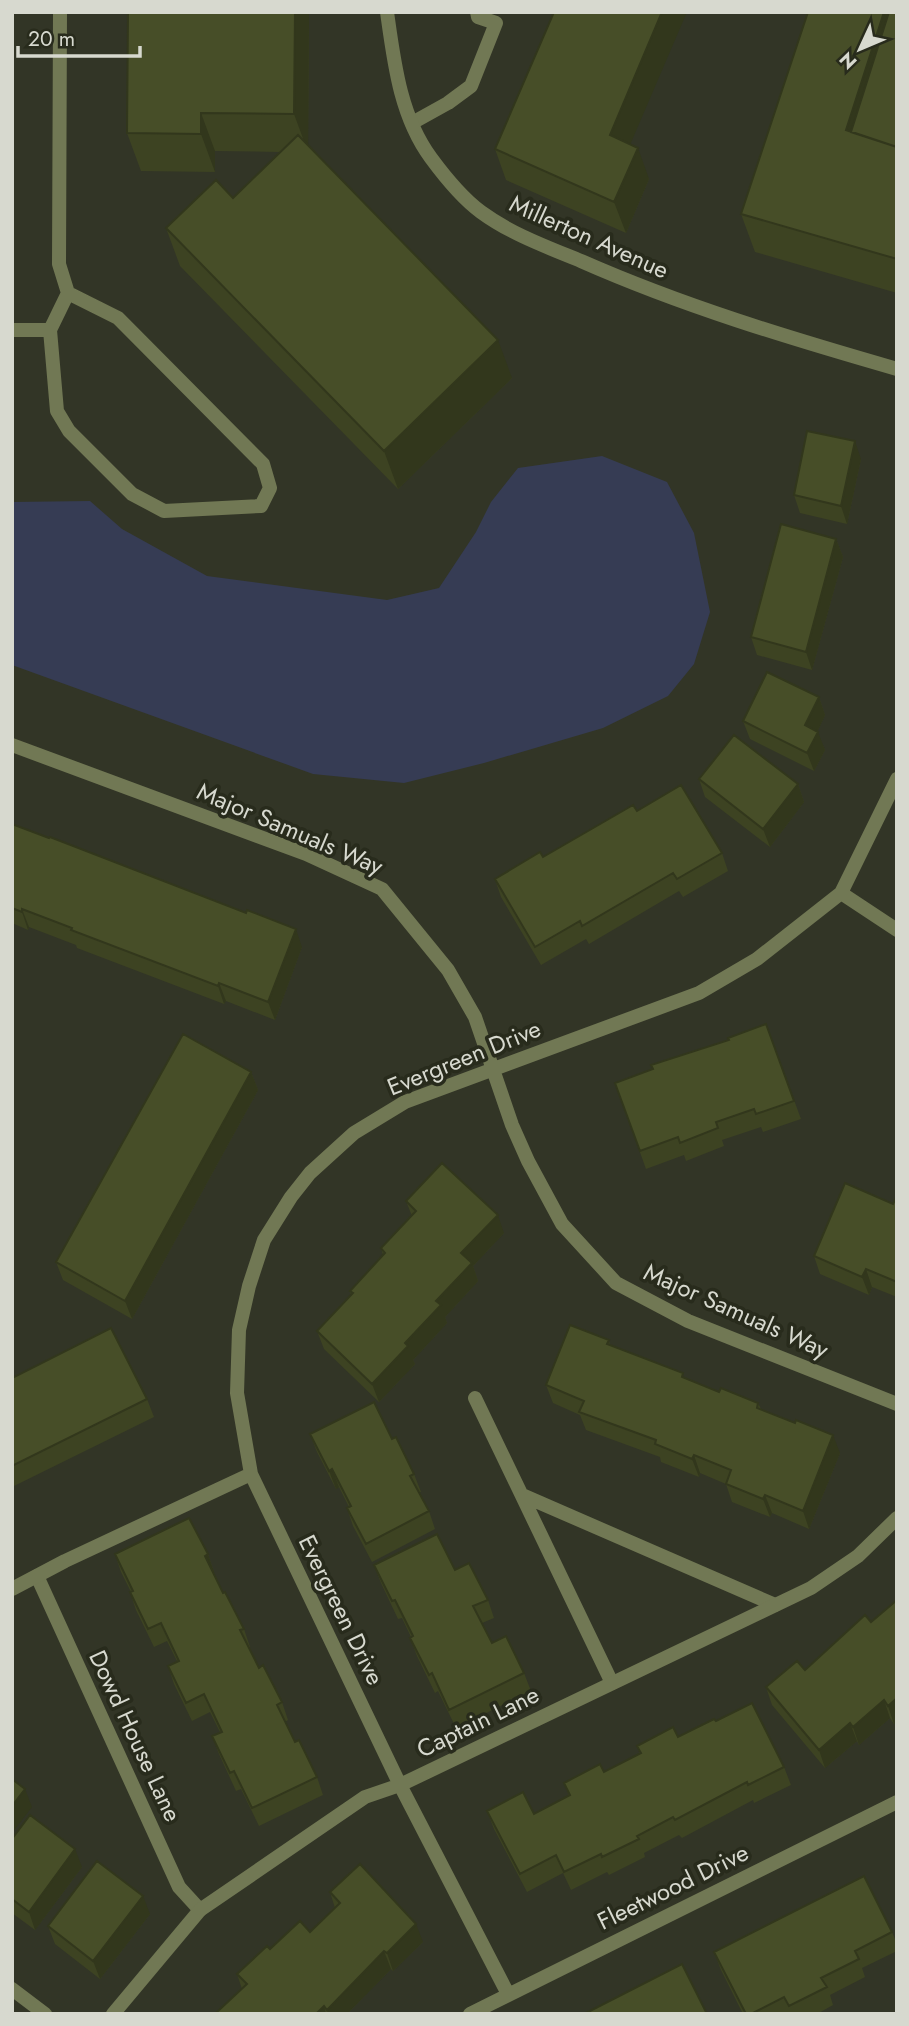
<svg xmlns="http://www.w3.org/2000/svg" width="909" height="2026" font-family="Jost,sans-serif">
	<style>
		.green { fill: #363c54 }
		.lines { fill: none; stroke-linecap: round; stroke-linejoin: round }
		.service { stroke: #717854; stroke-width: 14 }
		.minor { stroke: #717854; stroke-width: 14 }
		.wall { fill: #3d4322 }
		.shaded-wall { fill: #32371c }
		.building { fill: #474e28; stroke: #32371c; stroke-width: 2 }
		.labels { text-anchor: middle; stroke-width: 7; stroke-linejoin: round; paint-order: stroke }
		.street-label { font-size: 24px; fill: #d7d9cf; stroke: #282b1c }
	</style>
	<rect width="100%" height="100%" fill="#323526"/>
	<path class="green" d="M602 456 667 482 694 533 710 612 694 664 668 696 603 728 484 763 404 783 313 774 12 665V502L90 501 122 529 207 576 387 600 439 588 476 532 491 502 518 468Z"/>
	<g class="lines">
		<path class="service" d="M60 12 59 264 68 293 50 330 57 411 69 431 132 494 164 511 261 506 270 488 263 464 118 318 68 293
			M412 123 448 103 471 86 496 23 478 17 477 12
			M12 330H50
			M475 1398 612 1683
			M522 1495 775 1605
			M37 1576 179 1887 200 1910"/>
		<path class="minor" d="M387 12C394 62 400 116 431 158 445 177 462 198 481 212 511 234 547 247 581 261 683 306 789 338 897 369
			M12 745 306 854 382 889 448 970 475 1017 512 1125 528 1161 562 1224 616 1283 688 1321 897 1404
			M841 893 897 930
			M12 1589 65 1561 251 1474
			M12 1989 45 2014
			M508 1994 400 1785 251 1474 237 1393 239 1330 249 1286 264 1240 291 1197 310 1173 354 1133 405 1102 699 993 757 959 841 893 897 779
			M113 2014 200 1910 365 1797 400 1785 811 1588 858 1556 897 1518
			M470 2014 897 1802"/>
	</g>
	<path class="wall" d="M309 12 308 145 512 378 398 489 180 266 166 228 233 198 281 152 215 151V172L141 171 127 133Z
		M897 12V293L755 252 741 214Z
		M630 144 649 179 626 233 506 180 495 149Z
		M861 459 847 524 800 513 794 495Z
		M836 539 843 557 812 670 757 655 751 637Z
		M819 697 825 715 817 732 825 750 814 771 750 739 743 721Z
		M699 779 798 784 804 802 770 847 705 797Z
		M637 811 722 853 728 871 683 897 679 891 589 944 586 939 541 965 501 897 495 879 543 857Z
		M12 824 302 947 275 1020 226 1001 224 1004 77 948 76 945 29 927 28 930 12 923Z
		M766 1024 801 1119 763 1132 761 1127 722 1140 724 1146 686 1161 684 1155 646 1169 615 1083 729 1040Z
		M251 1072 258 1090 132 1319 63 1280 56 1262Z
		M897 1196V1297L872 1287 869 1295 820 1274 814 1256 893 1204Z
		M406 1201 504 1233 473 1266 478 1281 445 1317 447 1323 413 1360 415 1364 379 1402 324 1349 317 1331 351 1295 350 1291 383 1255 381 1248 412 1216Z
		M609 1340 610 1346 685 1378 719 1392 758 1403 761 1409 840 1453 809 1529 772 1513 770 1517 732 1502 726 1484 700 1473 699 1477 661 1462 660 1457 586 1430 580 1415 553 1403 546 1385Z
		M12 1378 147 1399 154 1417 12 1487Z
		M310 1434 392 1439 414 1474 421 1492H419L429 1511 435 1529 372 1562 353 1526 347 1508 349 1507 339 1487 336 1489 317 1452Z
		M115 1554H208L214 1572 213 1573 223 1593 244 1629 250 1647 249 1648 259 1668 282 1702 288 1720 285 1722 295 1742 317 1777 323 1795 259 1826 241 1789 236 1791 219 1754 212 1736 220 1732 210 1712 192 1721 174 1684 168 1666 177 1661 167 1641 154 1647 136 1610 130 1592H131L121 1572Z
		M374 1565 455 1570 488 1600 494 1618 482 1623 492 1643 524 1673 531 1691 456 1728 438 1691 435 1693 417 1656 410 1638 411 1637 402 1618 398 1619 381 1583Z
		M897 1600V1722L894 1724 890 1718 859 1745 857 1741 825 1768 772 1705 766 1687 805 1670 871 1622Z
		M716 1721 784 1767 791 1785 754 1803 753 1800 682 1838 679 1835 644 1853 645 1857 609 1875 607 1872 571 1890 563 1873 527 1892 494 1829 487 1811 534 1814 569 1796 564 1783 604 1772 640 1754 637 1746 678 1737Z
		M12 1839 82 1867 35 1930 12 1913Z
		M330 1892 423 1942 393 1971 391 1969 347 2014H217V2012L242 1989 237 1974 270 1949 310 1932 335 1908Z
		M150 1914 100 1979 55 1944 48 1926Z
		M892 1932 897 1944V1951L862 1968 865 1977 830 1995 833 2005 817 2014H743L721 1970 714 1952Z"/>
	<path class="shaded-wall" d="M295 12H309L308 152 294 114Z
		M662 12H687L621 166 610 135Z
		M884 12H897L868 144 846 130Z
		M201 113 215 151V172L201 134Z
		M638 148 649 179 626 233 614 202Z
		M498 340 512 378 398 489 384 451Z
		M855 441 861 459 847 524 841 506Z
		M836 539 843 557 812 670 806 652Z
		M819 697 825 715 812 743 805 725Z
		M818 732 825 750 814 771 807 753Z
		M798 784 804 802 770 847 763 829Z
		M22 909 29 927 28 930 22 912Z
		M296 929 302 947 275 1020 268 1002Z
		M219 983 226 1001 224 1004 218 986Z
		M251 1072 258 1090 132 1319 125 1301Z
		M498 1215 504 1233 473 1266 478 1281 445 1317 447 1323 413 1360 415 1364 379 1402 372 1384 405 1343 436 1301 461 1253Z
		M866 1269 872 1287 869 1295 862 1277Z
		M833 1435 840 1453 809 1529 803 1511Z
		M694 1455 700 1473 699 1477 692 1459Z
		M332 1469 339 1487 336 1489 329 1471Z
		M765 1495 772 1513 770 1517 763 1499Z
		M208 1554 214 1572 211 1574 205 1556Z
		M897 1698V1722L894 1724 888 1706Z
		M884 1700 890 1718 859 1745 853 1727Z
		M850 1723 857 1741 825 1768 819 1750Z
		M25 1789 32 1807 12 1833V1806Z
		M75 1849 82 1867 35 1930 29 1912Z
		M143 1896 150 1914 100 1979 93 1961Z
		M416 1924 423 1942 393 1971 387 1953Z
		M384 1951 391 1969 347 2014H328L327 2010Z
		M324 2006 326 2014H316Z"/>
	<path class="building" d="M128 12H295L294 114 201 113V134L127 133Z
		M554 12H662L610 135 638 148 614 202 495 149Z
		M808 12H884L846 130 897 147V259L741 214Z
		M889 12H897V147L851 132Z
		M298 135 498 340 384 451 166 228 216 180 233 198Z
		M807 431 855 441 841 506 794 495Z
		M781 524 836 539 806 652 751 637Z
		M767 672 819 697 805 725 818 732 807 753 743 721Z
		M734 735 798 784 763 829 699 779Z
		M681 785 722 853 677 879 673 873 582 926 580 921 535 947 495 879 540 852 543 857 633 805 637 811Z
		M12 824 49 838 50 837 246 913 247 910 296 929 268 1002 219 983 218 986 71 930 72 928 22 909V912L12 908Z
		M766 1024 794 1101 756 1114 754 1109 716 1122 718 1128 680 1143 678 1137 640 1151 615 1083 653 1069 651 1065 729 1040 728 1038Z
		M183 1034 251 1072 125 1301 56 1262Z
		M442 1163 498 1215 461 1253 472 1263 436 1301 441 1305 405 1343 408 1346 372 1384 317 1331 353 1293 350 1291 385 1253 381 1248 416 1211 406 1201Z
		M845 1183 893 1204 897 1196V1282L866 1269 862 1277 814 1256Z
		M570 1325 609 1340 607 1344 683 1373 682 1377 719 1392 721 1388 758 1403 757 1408 795 1423 796 1420 833 1435 803 1511 765 1495 763 1499 726 1484 731 1470 694 1455 692 1459 655 1444 656 1440 579 1412 584 1401 546 1385Z
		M111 1328 147 1399 12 1466V1378Z
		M374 1402 392 1439 396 1437 414 1474 410 1476 429 1511 366 1544 347 1508 351 1506 332 1469 329 1471 310 1434Z
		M189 1518 208 1554 205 1556 223 1593 225 1592 244 1629 240 1630 259 1668 263 1665 282 1702 277 1705 295 1742 299 1740 317 1777 252 1808 234 1771 230 1773 212 1736 222 1732 204 1694 186 1703 168 1666 179 1661 161 1623 148 1629 130 1592 133 1591 115 1554Z
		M437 1534 455 1570 469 1563 488 1600 473 1606 492 1643 506 1636 524 1673 449 1710 432 1673 429 1675 410 1638 413 1636 395 1600 392 1601 374 1565Z
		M897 1600V1698L888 1706 884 1700 853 1727 850 1723 819 1750 766 1687 797 1661 805 1670 865 1615 871 1622Z
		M752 1703 784 1767 748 1785 747 1782 675 1820 673 1817 637 1836 639 1839 602 1857 601 1854 564 1872 556 1855 520 1874 487 1811 523 1792 534 1814 570 1795 564 1783 600 1764 604 1772 641 1753 637 1746 673 1727 678 1737 714 1719 716 1721Z
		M12 1779 25 1789 12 1806Z
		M30 1815 75 1849 29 1912 12 1899V1839Z
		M97 1861 143 1896 93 1961 48 1926Z
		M360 1864 416 1924 387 1953 384 1951 327 2010 324 2006 316 2014H218L217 2012 247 1984 237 1974 267 1946 270 1949 300 1921 310 1932 340 1903 330 1892Z
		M864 1876 892 1932 855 1951 859 1959 821 1978 827 1987 789 2006 784 1997 751 2014H746L714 1952Z
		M682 1964 707 2014H584Z"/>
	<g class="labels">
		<g class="street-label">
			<text transform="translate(589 237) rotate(24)" y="8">Millerton Avenue</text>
			<text transform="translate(290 829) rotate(23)" y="8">Major Samuals Way</text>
			<text transform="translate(464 1058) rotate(-22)" y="8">Evergreen Drive</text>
			<text transform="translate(736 1311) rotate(24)" y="8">Major Samuals Way</text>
			<text transform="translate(341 1610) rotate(64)" y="8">Evergreen Drive</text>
			<text transform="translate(478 1722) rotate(-26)" y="8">Captain Lane</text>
			<text transform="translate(135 1736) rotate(65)" y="8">Dowd House Lane</text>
			<text transform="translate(673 1887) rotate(-26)" y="8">Fleetwood Drive</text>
		</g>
	</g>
	<rect width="909" height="2026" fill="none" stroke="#d7d9cf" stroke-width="28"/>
	<g transform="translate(860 49) rotate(226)" stroke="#282b1c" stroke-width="5" paint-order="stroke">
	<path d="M0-5L12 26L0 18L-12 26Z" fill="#d7d9cf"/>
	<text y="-10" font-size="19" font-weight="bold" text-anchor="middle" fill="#d7d9cf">N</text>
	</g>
	<path d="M18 46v10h122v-10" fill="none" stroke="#d7d9cf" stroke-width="3.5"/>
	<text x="28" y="46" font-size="21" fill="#d7d9cf" stroke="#282b1c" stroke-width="5" paint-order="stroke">20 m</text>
</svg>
